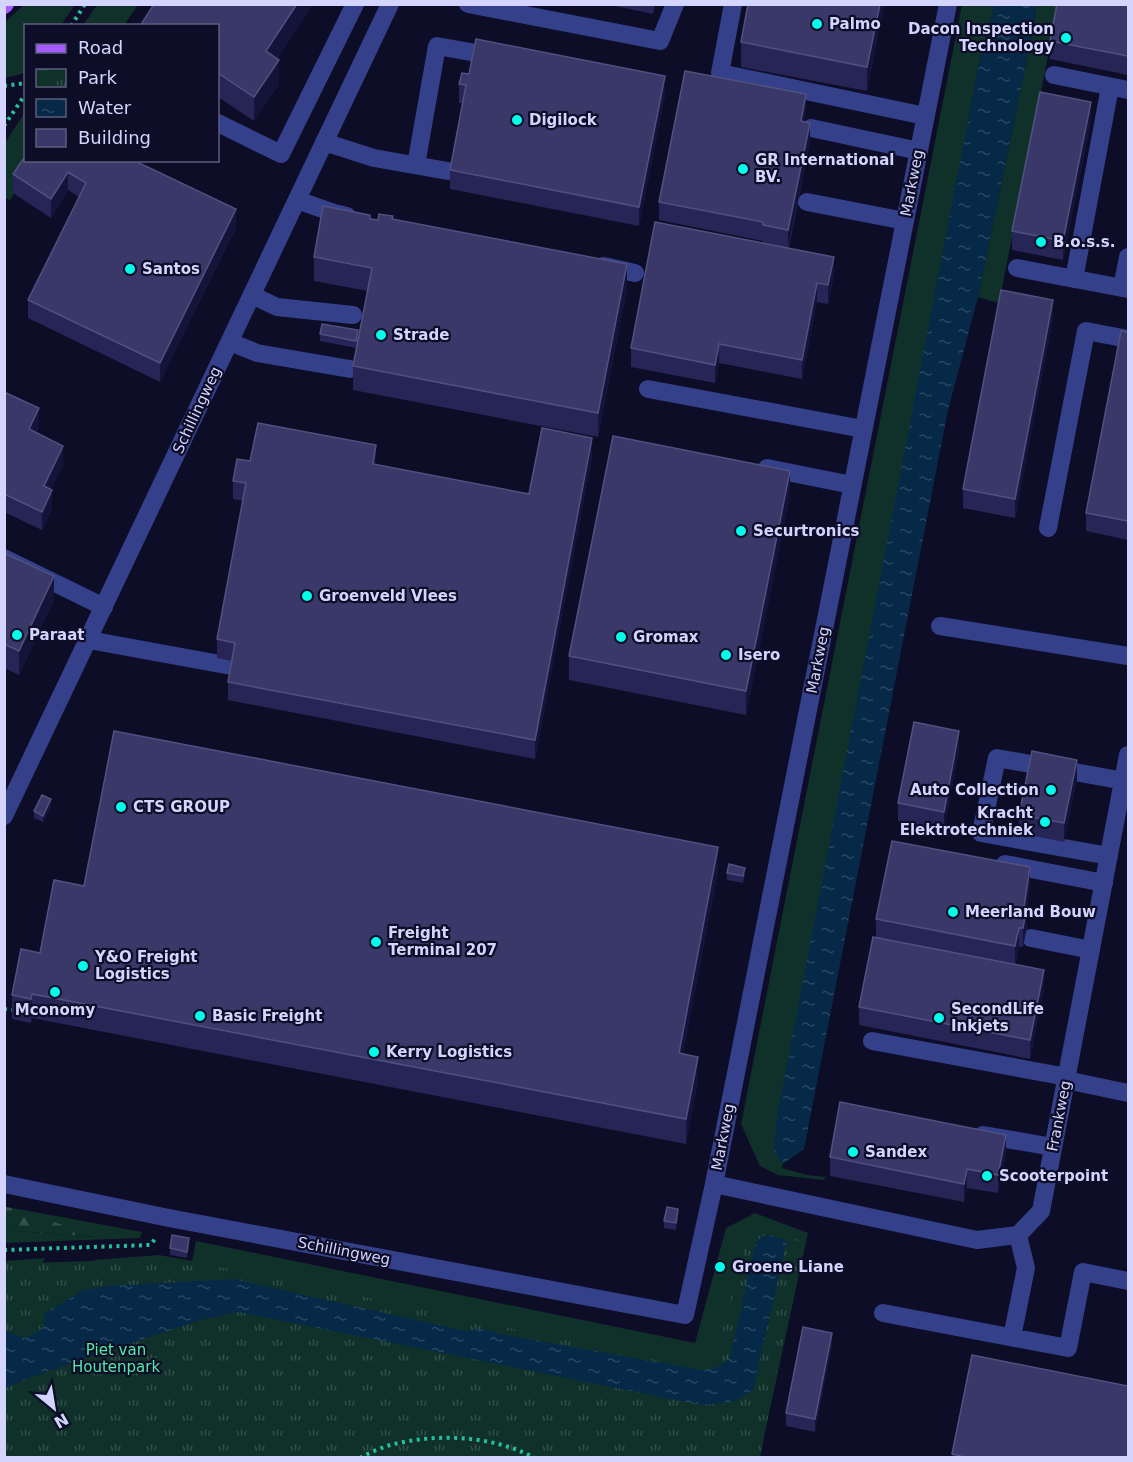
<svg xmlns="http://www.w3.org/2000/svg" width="1133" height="1462" font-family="'DejaVu Sans',sans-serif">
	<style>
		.grass { fill: #10312a }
		.forest { fill: url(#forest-firs) }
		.park { fill: url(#park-tufts) }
		.water { fill: url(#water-ripples) }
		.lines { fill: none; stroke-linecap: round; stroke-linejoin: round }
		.path { stroke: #25c19c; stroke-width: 4; stroke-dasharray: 3 4.5; stroke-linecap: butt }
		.minor { stroke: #34408a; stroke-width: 18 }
		.major { stroke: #a45aff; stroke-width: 18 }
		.wall { fill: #262556 }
		.shaded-wall { fill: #14143b }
		.building { fill: #393868; stroke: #515180; stroke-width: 1.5 }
		.poi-dot { fill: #00feeb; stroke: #0d0d27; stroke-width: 2 }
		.labels { text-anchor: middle; stroke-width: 4.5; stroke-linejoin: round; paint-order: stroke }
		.poi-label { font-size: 15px; font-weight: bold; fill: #d3d5ff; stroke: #0d0d27; text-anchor: start }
		.street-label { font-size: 15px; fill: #d3d5ff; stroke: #0d0d27 }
		.park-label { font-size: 15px; fill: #55e9aa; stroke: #0d0d27 }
	</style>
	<defs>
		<pattern id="forest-firs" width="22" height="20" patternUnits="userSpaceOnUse" patternTransform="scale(1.5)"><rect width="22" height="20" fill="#10312a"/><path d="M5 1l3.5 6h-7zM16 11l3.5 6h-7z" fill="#324e4a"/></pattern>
		<pattern id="park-tufts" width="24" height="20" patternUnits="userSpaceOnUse" patternTransform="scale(1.5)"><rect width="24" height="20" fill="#10312a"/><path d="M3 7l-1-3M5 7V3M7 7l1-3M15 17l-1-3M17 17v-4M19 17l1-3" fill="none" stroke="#324e4a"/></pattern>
		<pattern id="water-ripples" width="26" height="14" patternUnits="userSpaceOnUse" patternTransform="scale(1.5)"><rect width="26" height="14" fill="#062947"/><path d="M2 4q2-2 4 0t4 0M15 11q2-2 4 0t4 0" fill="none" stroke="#294763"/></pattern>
	</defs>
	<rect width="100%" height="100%" fill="#0d0d27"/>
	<path class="grass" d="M24 5H75L61 25 26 26 25 73 5 78V22Z
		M97 5V4L138 5 124 25H83Z
		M962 5H995L979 63 774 1150 783 1164 782 1168 807 1175 826 1177 823 1180 778 1175 760 1166 741 1124Z
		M1035 5H1128L1058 6 999 303 978 297 1036 15Z
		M25 112 26 160 35 161 10 200 5 198V143Z
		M13 1208 142 1232 140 1238 5 1243V1233L15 1231 95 1237Z
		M755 1213 808 1233 768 1418 593 1382 718 1367 5 1320V1261L45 1258 23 1307 94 1260 159 1255 192 1261 196 1241 695 1343 726 1228Z"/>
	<path class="forest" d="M5 1207 13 1208 98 1237 15 1231 5 1233Z"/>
	<path class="park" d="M750 1227 803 1241 760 1458 5 1457 4 1264 118 1260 236 1269 671 1363 707 1366 715 1358Z"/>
	<path class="water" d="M995 4 1035 5 1036 15 978 297 948 410 804 1149 783 1164 774 1151 776 1122 979 63Z
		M769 1235 787 1240 753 1390 733 1402 701 1405 239 1312 200 1320 43 1373 5 1388V1331L26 1338 43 1328 45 1313 84 1290 109 1286 233 1279 465 1331C477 1329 488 1328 500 1334L702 1370C714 1369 723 1366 730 1357L756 1242 763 1236Z"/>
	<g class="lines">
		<path class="path" d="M71 26 85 4
			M4 86 26 83
			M4 126 26 93
			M4 1009 12 1010
			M4 1250 150 1245 156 1238
			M360 1458C369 1453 380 1448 390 1445 436 1433 492 1435 535 1458"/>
		<path class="minor" d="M468 4 660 41 675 4
			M733 4 720 73 925 116
			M1054 75 1128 90
			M218 123 281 154 355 4
			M811 128 919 151
			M324 142 374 158 448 171
			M416 165 437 46 498 57
			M297 200 334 213 347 216
			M807 202 905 221
			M604 266 635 273
			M1017 268 1128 289
			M1074 279 1110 87
			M1122 288 1128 257
			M252 295 277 307 353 315
			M230 342 257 353 350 369
			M648 389 863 429
			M767 468 852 485
			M1048 528 1086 331 1128 339
			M4 558 104 607
			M940 626 1128 656
			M89 640 231 666
			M4 816 390 4
			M1109 856 981 833 997 758 1124 781
			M1005 864 1104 883
			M1031 938 1091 950
			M872 1041 1067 1077
			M1066 1080 1128 1093
			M983 1135 1053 1147
			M4 1184 169 1218 685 1315 714 1184 948 4
			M714 1184 977 1240 1018 1235 1041 1211 1128 755
			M883 1313 1068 1348 1083 1272 1128 1281
			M1012 1337 1026 1268 1018 1235"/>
		<path class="major" d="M4 5 5 4"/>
	</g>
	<path class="wall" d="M154 4H313L277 59 279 60V84L254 121 218 97V26H142V23Z
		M606 4H655L653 14Z
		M884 4 867 91 741 67V42Z
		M1128 4V75L1050 59V41Z
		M469 74 665 95 639 226 450 189V170L463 103H459V84Z
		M806 113 804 121 810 141 789 248 834 276 828 304 817 302 802 379 719 363 715 383 631 367V348L763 243V241L659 220V202Z
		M1091 120 1063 260 1012 250V231Z
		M133 160 236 228 160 382 28 318V300L79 197 68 190 51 218 13 193V174Z
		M370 219 378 220H393L627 289 598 437 353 390V366L368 291 314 281V257Z
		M1053 318 1015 518 963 508V489Z
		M1128 332V540L1086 531V513Z
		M320 334 358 337 356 348 320 341Z
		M4 392 39 427 36 433 63 465 51 489 52 509 42 530 4 512Z
		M592 457 535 759 228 700V682L232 661 217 658V639L243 501 233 499V481L250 461 376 465 529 494Z
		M790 495 746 715 569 680V656Z
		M4 553 54 600 19 675 4 668Z
		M959 750 944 830 898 821V803Z
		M1077 779 1064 842 1019 833V815Z
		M51 806 43 822 34 818V811Z
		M718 871 683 1054 698 1081 686 1144 32 1018 31 1023 12 1019V995L84 886Z
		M727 873 745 874 743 883 727 880Z
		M1030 886 1027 907V926L1023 947H1019L1015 965 1044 989 1030 1059 859 1025V1007L876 937V919Z
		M1006 1154 998 1193 967 1188 964 1202 830 1176V1157Z
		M678 1216 676 1230 664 1228V1221Z
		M189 1244 187 1258 170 1255V1248Z
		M832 1345 815 1432 786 1426V1413Z
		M952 1454 1128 1458H952Z"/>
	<path class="shaded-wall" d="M297 4H313L266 76V51Z
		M880 4H884L867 91V67Z
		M279 60V84L254 121V97Z
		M665 76V95L639 226V207Z
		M806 94V113L801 139V121Z
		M1091 102V120L1063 260V241Z
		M810 123V141L788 249V230Z
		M68 172V190L51 218V199Z
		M236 209V228L160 382V363Z
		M834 257V276L828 304V285Z
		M627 264V289L598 437V413Z
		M817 283V302L802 379V360Z
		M1053 300V318L1015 518V499Z
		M719 344V363L715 383V365Z
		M39 408V427L29 448V429Z
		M592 438V457L535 759V740Z
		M376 445V464L373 483V464Z
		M63 446V465L44 504V486Z
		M790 471V495L746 715V691Z
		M52 490V509L42 530V512Z
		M54 576V600L19 675V651Z
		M959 731V750L944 830V812Z
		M1077 760V779L1064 842V823Z
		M51 799V806L43 822V816Z
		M718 847V871L679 1077V1053Z
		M1030 867V886L1024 926V907Z
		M1027 907V926L1023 947V928Z
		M1019 928V947L1015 965V946Z
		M1044 970V989L1030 1059V1040Z
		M32 994V1018L31 1023V999Z
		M698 1057V1081L686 1144V1119Z
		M1006 1135V1154L998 1193V1175Z
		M967 1169V1188L964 1202V1184Z
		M678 1209V1216L676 1230V1223Z
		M189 1238V1244L187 1258V1252Z
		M832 1333V1345L815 1432V1419Z"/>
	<path class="building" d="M154 4H297L266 51 279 60 254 97 218 73V26H145L142 23Z
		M748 4H880L867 67 741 42Z
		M1057 4H1128V56L1050 41Z
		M476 39 665 76 639 207 450 170 466 85 459 84 462 73 469 74Z
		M685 71 806 94 801 121 810 123 788 230 763 225V222L659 202Z
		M1040 92 1091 102 1063 241 1012 231Z
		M26 155V160H133L236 209 160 363 28 300 86 183 68 172 51 199 13 174Z
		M323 206 370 215V219L378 220 379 214 393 216 392 219 627 264 598 413 353 366 372 268 314 257Z
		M655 222 834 257 828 285 817 283 802 360 719 344 715 365 631 348Z
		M1001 290 1053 300 1015 499 963 489Z
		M322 324 358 330 356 341 320 334Z
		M1121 331 1128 332V521L1086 513Z
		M4 392 39 408 29 429 63 446 44 486 52 490 42 512 4 494Z
		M258 423 376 445 373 464 529 494 542 428 592 438 535 740 228 682 235 643 217 639 246 483 233 481 237 459 250 461Z
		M613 436 790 471 746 691 569 656Z
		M4 553 54 576 19 651 4 644Z
		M914 722 959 731 944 812 898 803Z
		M114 731 718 847 679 1053 698 1057 686 1119 32 994 31 999 12 995 21 949 40 953 54 880 84 886Z
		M1032 751 1077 760 1064 823 1019 815Z
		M42 795 51 799 43 816 34 811Z
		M892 841 1030 867 1024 907H1027L1023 928H1019L1015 946 876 919Z
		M729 864 745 868 743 876 727 873Z
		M873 937 1044 970 1030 1040 859 1007Z
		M840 1102 1006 1135 998 1175 967 1169 964 1184 830 1157Z
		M667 1207 678 1209 676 1223 664 1221Z
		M172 1235 189 1238 187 1252 170 1248Z
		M803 1327 832 1333 815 1419 786 1413Z
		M972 1355 1128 1386V1458H969L952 1454Z"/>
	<g class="poi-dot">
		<circle cx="817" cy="24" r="6"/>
		<circle cx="1066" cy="38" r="6"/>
		<circle cx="517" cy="120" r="6"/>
		<circle cx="743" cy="169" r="6"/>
		<circle cx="1041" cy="242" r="6"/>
		<circle cx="130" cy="269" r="6"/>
		<circle cx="381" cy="335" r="6"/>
		<circle cx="741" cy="531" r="6"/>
		<circle cx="307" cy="596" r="6"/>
		<circle cx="17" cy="635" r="6"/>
		<circle cx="621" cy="637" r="6"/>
		<circle cx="726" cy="655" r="6"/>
		<circle cx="1051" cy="790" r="6"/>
		<circle cx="121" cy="807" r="6"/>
		<circle cx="1045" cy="822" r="6"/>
		<circle cx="953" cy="912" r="6"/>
		<circle cx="376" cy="942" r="6"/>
		<circle cx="83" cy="966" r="6"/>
		<circle cx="55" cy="992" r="6"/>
		<circle cx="200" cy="1016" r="6"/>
		<circle cx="939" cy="1018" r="6"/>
		<circle cx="374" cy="1052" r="6"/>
		<circle cx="853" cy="1152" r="6"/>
		<circle cx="987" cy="1176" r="6"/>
		<circle cx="720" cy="1267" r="6"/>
	</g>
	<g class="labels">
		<g class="poi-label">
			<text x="829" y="29">Palmo</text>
			<text x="1054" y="34" text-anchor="end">Dacon Inspection<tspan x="1054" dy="17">Technology</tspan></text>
			<text x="529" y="125">Digilock</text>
			<text x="755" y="165">GR International<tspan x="755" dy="17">BV.</tspan></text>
			<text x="1053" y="247">B.o.s.s.</text>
			<text x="142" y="274">Santos</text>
			<text x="393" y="340">Strade</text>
			<text x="753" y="536">Securtronics</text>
			<text x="319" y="601">Groenveld Vlees</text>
			<text x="29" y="640">Paraat</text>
			<text x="633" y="642">Gromax</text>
			<text x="738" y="660">Isero</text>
			<text x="1039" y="795" text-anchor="end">Auto Collection</text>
			<text x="133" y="812">CTS GROUP</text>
			<text x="1033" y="818" text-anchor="end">Kracht<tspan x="1033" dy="17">Elektrotechniek</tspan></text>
			<text x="965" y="917">Meerland Bouw</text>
			<text x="388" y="938">Freight<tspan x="388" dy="17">Terminal 207</tspan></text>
			<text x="95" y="962">Y&amp;O Freight<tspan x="95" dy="17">Logistics</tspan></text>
			<text x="951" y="1014">SecondLife<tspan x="951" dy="17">Inkjets</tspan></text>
			<text x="55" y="1015" text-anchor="middle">Mconomy</text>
			<text x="212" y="1021">Basic Freight</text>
			<text x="386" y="1057">Kerry Logistics</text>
			<text x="865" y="1157">Sandex</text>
			<text x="999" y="1181">Scooterpoint</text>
			<text x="732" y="1272">Groene Liane</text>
		</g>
		<g class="street-label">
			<text transform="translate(912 183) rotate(-79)" y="5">Markweg</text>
			<text transform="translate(197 410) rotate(-65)" y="5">Schillingweg</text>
			<text transform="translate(818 660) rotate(-79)" y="5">Markweg</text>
			<text transform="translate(1059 1116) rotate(-79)" y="5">Frankweg</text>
			<text transform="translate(723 1137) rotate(-79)" y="5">Markweg</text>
			<text transform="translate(344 1251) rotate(11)" y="5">Schillingweg</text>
		</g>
		<g class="park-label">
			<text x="116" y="1355">Piet van<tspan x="116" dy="17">Houtenpark</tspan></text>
		</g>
	</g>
	<rect width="1133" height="1462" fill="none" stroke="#d3d5ff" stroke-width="12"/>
	<rect x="24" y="24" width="195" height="138" fill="#0d0d27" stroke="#5c5d7d" stroke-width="1.5"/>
	<rect x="36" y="44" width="30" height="9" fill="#a45aff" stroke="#5c5d7d" stroke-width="1.5"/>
	<text x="78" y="54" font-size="18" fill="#d3d5ff">Road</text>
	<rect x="36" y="69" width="30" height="18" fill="url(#park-tufts)" stroke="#5c5d7d" stroke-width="1.5"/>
	<text x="78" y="84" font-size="18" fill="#d3d5ff">Park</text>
	<rect x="36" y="99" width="30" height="18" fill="url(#water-ripples)" stroke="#5c5d7d" stroke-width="1.5"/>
	<text x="78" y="114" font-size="18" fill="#d3d5ff">Water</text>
	<rect x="36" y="129" width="30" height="18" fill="#393868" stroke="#5c5d7d" stroke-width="1.5"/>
	<text x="78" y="144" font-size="18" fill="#d3d5ff">Building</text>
	<g transform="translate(54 1408) rotate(150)" stroke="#0d0d27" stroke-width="4.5" paint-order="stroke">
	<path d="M0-4.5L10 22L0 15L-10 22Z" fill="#d3d5ff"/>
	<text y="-9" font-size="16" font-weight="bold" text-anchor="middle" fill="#d3d5ff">N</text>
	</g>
</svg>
